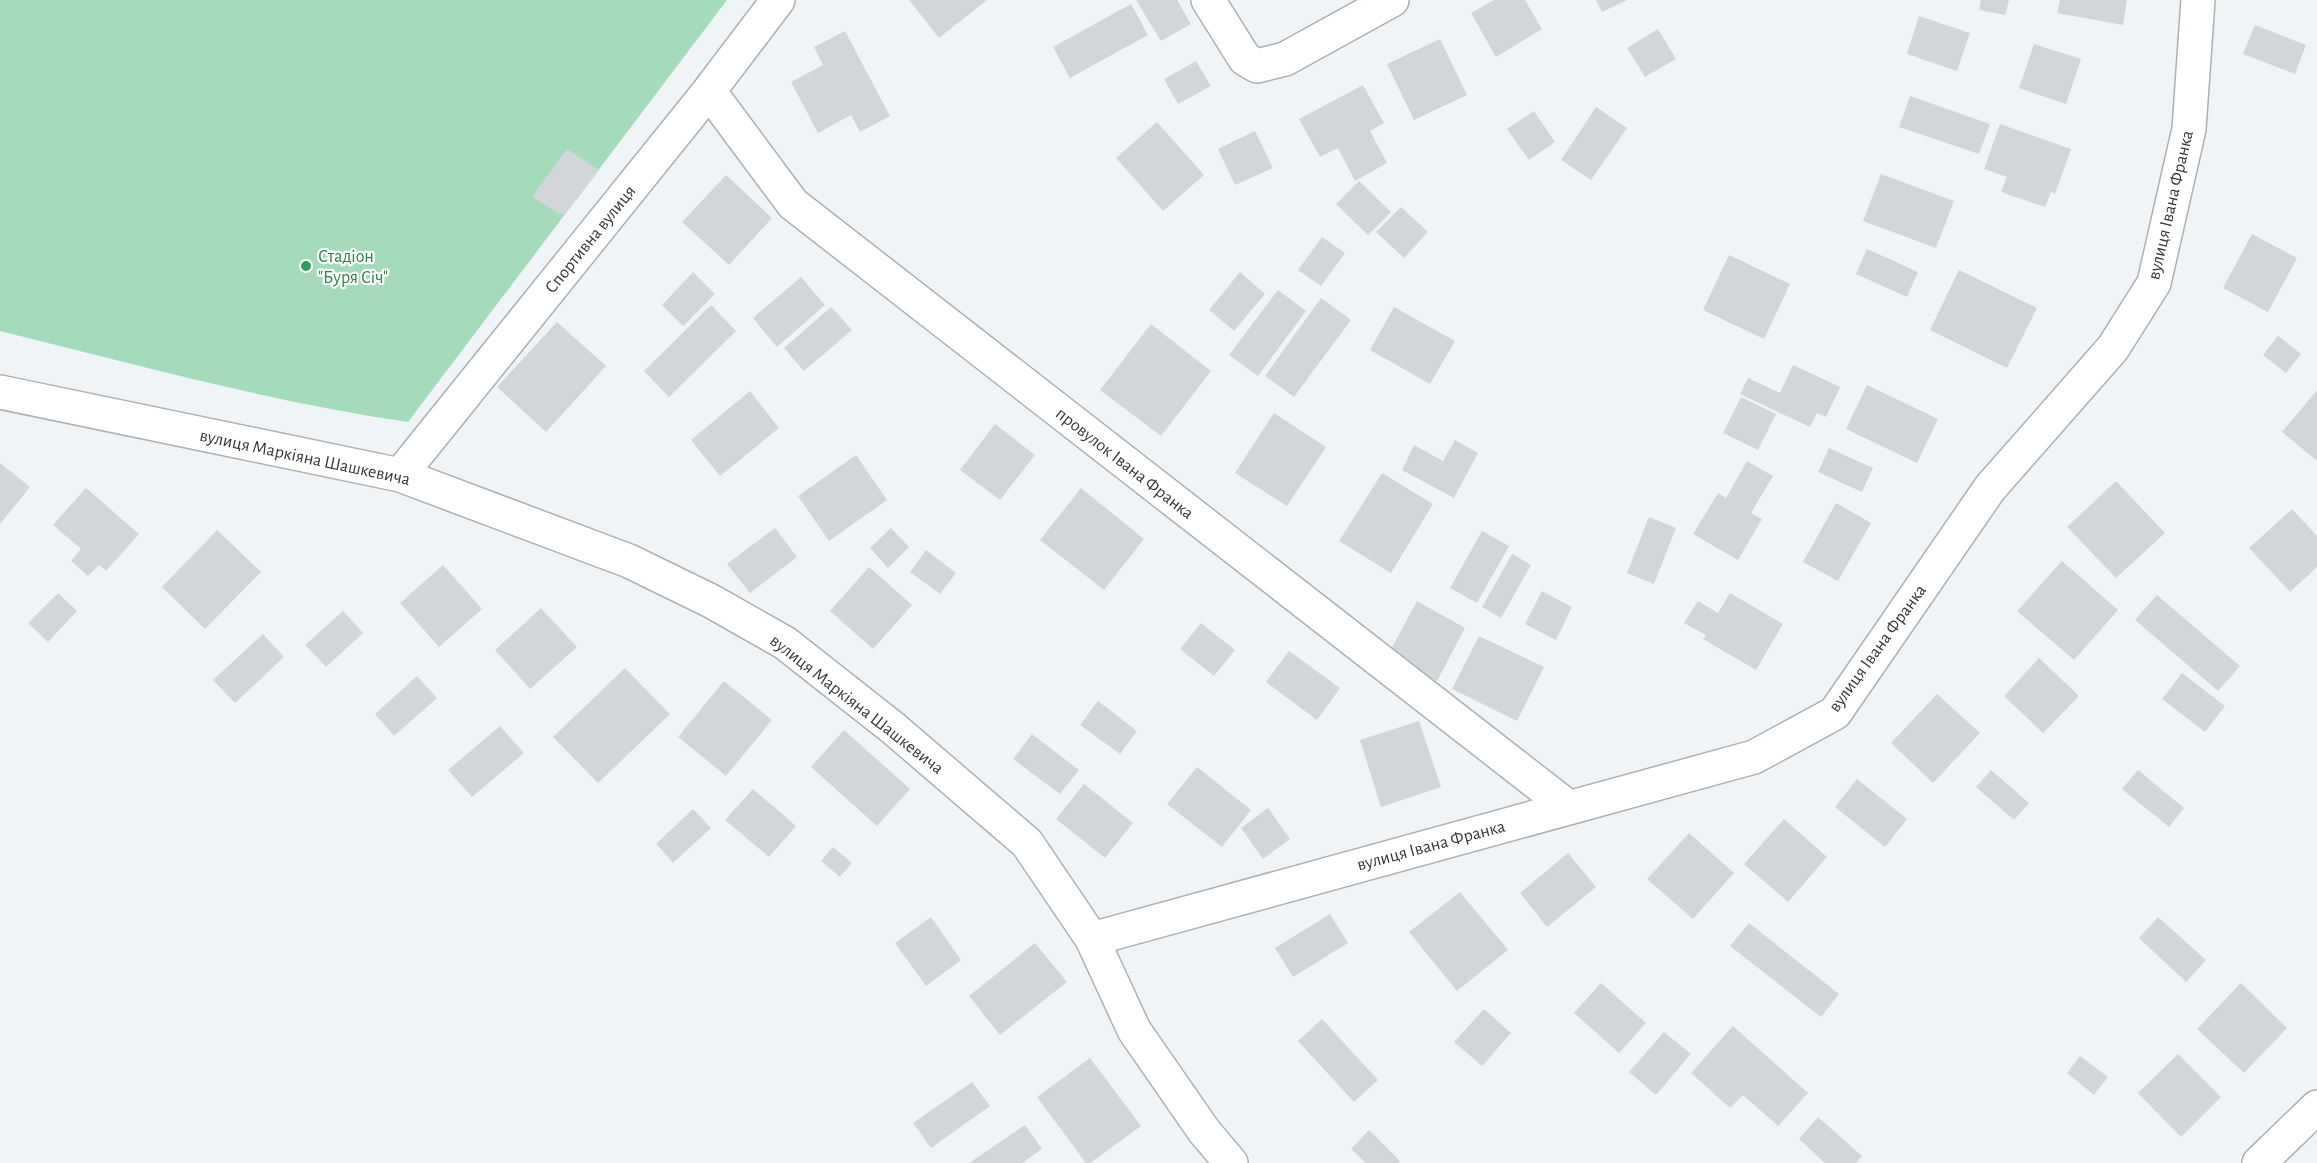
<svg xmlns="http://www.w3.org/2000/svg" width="2317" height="1163" font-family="'Alegreya Sans',sans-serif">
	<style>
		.green { fill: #a5dbbb }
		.building { fill: #d3d6d9 }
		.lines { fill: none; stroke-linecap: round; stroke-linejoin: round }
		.minor-casing { stroke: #adb0b3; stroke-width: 36 }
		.minor { stroke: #fff; stroke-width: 33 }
		.leisure-dot { fill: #2e9e5b; stroke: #fff; stroke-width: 2 }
		.labels { text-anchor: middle; stroke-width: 4.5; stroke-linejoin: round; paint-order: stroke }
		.street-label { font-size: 18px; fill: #363739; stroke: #fff }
		.leisure-label { font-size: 18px; fill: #27864d; stroke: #fff; text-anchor: start }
	</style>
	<rect width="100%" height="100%" fill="#f0f4f6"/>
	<path class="green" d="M0 0H727L408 422C270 402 135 364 0 331Z"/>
	<path class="building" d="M909 0H987L939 38Z
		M1136 0H1177L1191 24 1161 41Z
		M1494 0H1525L1542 29 1496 57 1471 13Z
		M1596 0H1627L1602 12Z
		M1981 0H2009L2005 15 1979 10Z
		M2060 0H2127L2123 25 2057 13Z
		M1131 4 1148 35 1070 78 1053 47Z
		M1919 16 1970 33 1957 71 1907 54Z
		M2255 25 2306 45 2295 74 2243 54Z
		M1658 29 1676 59 1645 77 1627 48Z
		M845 31 890 116 860 132 851 115 818 133 791 82 823 65 814 47Z
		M1440 39 1467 95 1414 120 1387 64Z
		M2034 44 2081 59 2066 104 2019 88Z
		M1196 61 1211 86 1178 104 1164 79Z
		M1363 85 1384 123 1370 131 1387 163 1355 181 1338 148 1320 157 1299 119Z
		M1910 96 1990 124 1979 154 1899 127Z
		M1596 107 1627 128 1591 180 1561 160Z
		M1534 111 1555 142 1529 160 1507 129Z
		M1157 122 1204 175 1163 211 1116 158Z
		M2000 124 2071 149 2055 194 2051 192 2045 207 2001 192 2007 177 1984 169Z
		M1255 131 1273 168 1235 185 1218 149Z
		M567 149 599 170 564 216 532 197Z
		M1881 174 1954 201 1936 248 1863 221Z
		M726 175 772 218 729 265 682 222Z
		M1359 181 1391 212 1368 235 1336 204Z
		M1401 207 1428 232 1404 258 1376 232Z
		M2252 234 2297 258 2268 312 2223 288Z
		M1322 237 1345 253 1321 286 1298 270Z
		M1867 249 1918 272 1907 297 1856 274Z
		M1729 255 1790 284 1764 339 1703 310Z
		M1959 270 2037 308 2007 368 1930 330Z
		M693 272 715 294 683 326 662 305Z
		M1240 272 1265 294 1234 331 1209 310Z
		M801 277 825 305 777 347 753 318Z
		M1278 290 1306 311 1258 376 1229 355Z
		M1321 298 1351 320 1294 397 1265 376Z
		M711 305 736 331 669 397 644 371Z
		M831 307 852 330 804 371 784 348Z
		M1394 307 1455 341 1430 384 1370 350Z
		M557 322 606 366 546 432 497 387Z
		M1151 324 1211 371 1161 436 1100 390Z
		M2278 336 2301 354 2286 373 2263 355Z
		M1793 365 1840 387 1826 417 1817 413 1810 427 1740 394 1748 378 1780 393Z
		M1867 385 1938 419 1917 463 1846 429Z
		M2317 390V461L2282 432Z
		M750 391 779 428 720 476 691 440Z
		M1741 397 1776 414 1758 450 1723 433Z
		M1274 413 1326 447 1287 506 1235 473Z
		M995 424 1035 455 1000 500 960 470Z
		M1455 440 1478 453 1454 498 1402 470 1414 445 1443 461Z
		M1829 448 1873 468 1862 492 1818 472Z
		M856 455 887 500 829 541 798 496Z
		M1747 461 1773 476 1751 513 1762 519 1738 560 1693 534 1718 493 1726 498Z
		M0 463 30 487 0 524Z
		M1382 473 1433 504 1391 573 1339 541Z
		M2116 481 2165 533 2116 578 2067 527Z
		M86 488 139 534 106 571 99 565 88 576 71 561 81 549 53 525Z
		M1081 488 1144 539 1104 590 1040 540Z
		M1836 503 1871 523 1838 581 1803 562Z
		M2292 509 2317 536V567L2290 592 2249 548Z
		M1649 517 1676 528 1654 584 1627 573Z
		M775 528 797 557 750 593 727 564Z
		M891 528 909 547 888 568 870 548Z
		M217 530 261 572 205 629 162 587Z
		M1482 531 1509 546 1477 603 1450 588Z
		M926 550 956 573 940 594 910 572Z
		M1512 554 1531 565 1501 618 1482 607Z
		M2062 561 2118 610 2074 660 2017 611Z
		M443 565 482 609 439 647 400 603Z
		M869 567 912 605 873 649 830 611Z
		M1542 591 1572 607 1556 640 1525 624Z
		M58 593 77 611 48 642 28 623Z
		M1730 593 1783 624 1756 670 1703 639 1706 635 1684 623 1698 601 1718 613Z
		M2157 595 2240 666 2218 691 2135 620Z
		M1417 601 1465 628 1437 681 1388 655Z
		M541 608 577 647 530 689 495 650Z
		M343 611 363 633 326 667 305 645Z
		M1201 623 1235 650 1214 676 1180 649Z
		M263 634 284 657 235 703 213 680Z
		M1479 636 1544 667 1517 721 1452 689Z
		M1289 651 1340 688 1317 720 1266 682Z
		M2039 658 2079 696 2043 733 2004 696Z
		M625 668 670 714 598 783 553 737Z
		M2182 673 2225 706 2205 732 2162 699Z
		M417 676 437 698 394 736 375 714Z
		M724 681 772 720 726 776 678 737Z
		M1937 694 1980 733 1933 783 1891 743Z
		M1098 701 1137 731 1120 754 1080 725Z
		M1419 721 1441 787 1381 807 1360 740Z
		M500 726 524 753 472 797 448 770Z
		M844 730 910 789 877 826 811 767Z
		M1032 734 1079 770 1060 794 1013 759Z
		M1197 767 1251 810 1222 847 1167 804Z
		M1991 770 2029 803 2014 820 1976 787Z
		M2138 770 2184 808 2169 827 2122 789Z
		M1857 779 1907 819 1885 847 1835 807Z
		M1084 784 1133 823 1105 858 1056 819Z
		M753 789 796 826 769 857 725 820Z
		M1268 808 1290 839 1263 859 1241 828Z
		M693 809 711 828 673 863 656 844Z
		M1784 819 1827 857 1788 902 1744 864Z
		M1689 833 1734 873 1693 919 1647 879Z
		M833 847 852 863 840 877 821 861Z
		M1568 853 1596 887 1547 927 1520 893Z
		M1460 892 1508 950 1457 991 1409 932Z
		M1330 914 1348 943 1293 977 1275 948Z
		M931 917 961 960 926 986 895 943Z
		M2158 917 2206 960 2186 982 2139 938Z
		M1749 923 1839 994 1821 1017 1730 946Z
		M1035 943 1067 982 1000 1035 969 996Z
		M1601 983 1646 1023 1619 1053 1574 1013Z
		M2241 983 2287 1028 2244 1073 2197 1029Z
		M1484 1009 1511 1033 1482 1066 1454 1042Z
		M1322 1019 1378 1080 1354 1102 1298 1041Z
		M1733 1026 1808 1093 1778 1126 1743 1095 1730 1108 1691 1073Z
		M1664 1032 1691 1054 1656 1095 1629 1072Z
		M2178 1054 2221 1097 2181 1137 2138 1093Z
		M2080 1056 2108 1077 2094 1095 2067 1073Z
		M1090 1058 1141 1126 1090 1163H1086L1037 1097Z
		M972 1082 990 1106 931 1148 913 1123Z
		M1818 1117 1862 1156 1856 1163H1825L1799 1139Z
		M1025 1125 1042 1149 1022 1163H969Z
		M1369 1130 1400 1161 1398 1163H1366L1351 1149Z"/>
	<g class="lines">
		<g class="minor-casing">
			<path id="minor" d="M1208 0 1245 59 1257 66 1285 59 1392 0
				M709 91 793 204 1568 807
				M0 392 400 475 629 561 711 601 785 643 893 728 1027 843 1092 939 1134 1030 1204 1131 1231 1163
				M400 475 709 91 778 0
				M1092 939 1754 757 1835 713 1990 488 2113 348 2154 283 2189 129 2198 0
				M2259 1163 2317 1107"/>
		</g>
		<use href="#minor" class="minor"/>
	</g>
	<circle class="leisure-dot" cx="306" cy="266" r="6"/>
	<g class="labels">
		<g class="street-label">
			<text transform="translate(2170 205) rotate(-77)" y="6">вулиця Івана Франка</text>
			<text transform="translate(590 239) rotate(-51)" y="6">Спортивна вулиця</text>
			<text transform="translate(305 457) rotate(12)" y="6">вулиця Маркіяна Шашкевича</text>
			<text transform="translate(1125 463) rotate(38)" y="6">провулок Івана Франка</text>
			<text transform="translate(1877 648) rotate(-54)" y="6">вулиця Івана Франка</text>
			<text transform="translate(857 704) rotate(38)" y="6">вулиця Маркіяна Шашкевича</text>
			<text transform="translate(1431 845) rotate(-15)" y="6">вулиця Івана Франка</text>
		</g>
		<g class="leisure-label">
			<text x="318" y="262">Стадіон<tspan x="318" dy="21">"Буря Січ"</tspan></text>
		</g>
	</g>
</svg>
